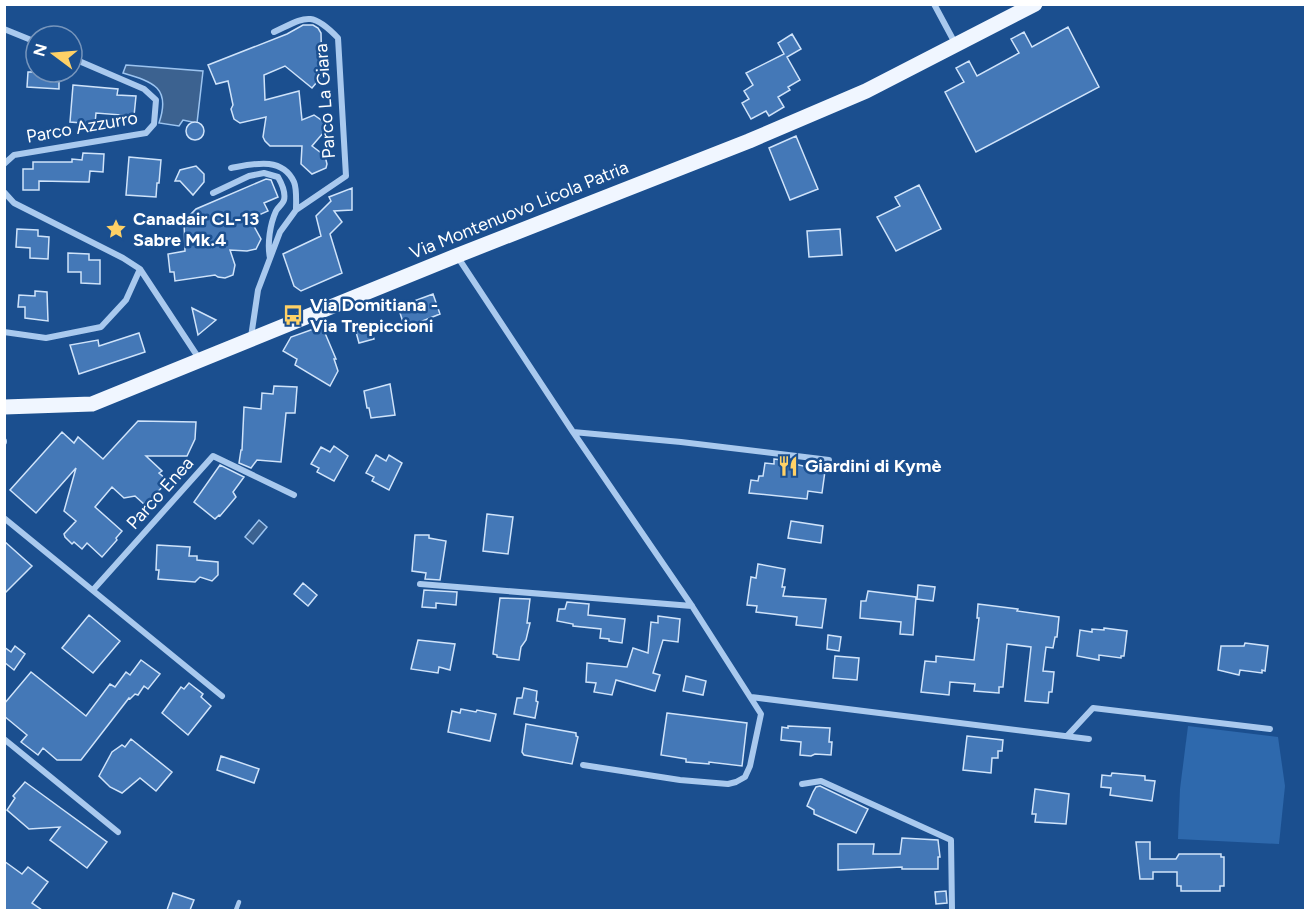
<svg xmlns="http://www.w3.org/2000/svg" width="1310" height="915" font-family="Figtree,sans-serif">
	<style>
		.green { fill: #2e69ad }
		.water { fill: #3c6290; stroke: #9cc4f0; stroke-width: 1.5 }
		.building { fill: #4478b7; stroke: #cfe3fa; stroke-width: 1.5 }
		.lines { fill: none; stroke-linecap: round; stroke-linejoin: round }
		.service { stroke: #a9c9ee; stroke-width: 4.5 }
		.minor { stroke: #a9c9ee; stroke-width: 6 }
		.primary { stroke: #f0f6ff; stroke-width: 15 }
		.labels { text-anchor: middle; stroke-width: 5; stroke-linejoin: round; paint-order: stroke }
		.street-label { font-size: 18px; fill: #fff; stroke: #1b4f8f }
		.poi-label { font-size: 18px; font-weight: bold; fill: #fff; stroke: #1b4f8f; text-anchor: start }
	</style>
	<rect width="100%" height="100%" fill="#1b4f8f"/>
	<path class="green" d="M1188 726 1278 737 1285 786 1279 844 1178 839 1180 789Z"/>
	<path class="water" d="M126 65 203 71 197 123 183 120 179 126 159 123C171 88 154 82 123 73Z
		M259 520 267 527 253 544 245 537Z"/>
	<path class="building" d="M303 25H313L318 28 321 33 322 76 312 88 285 66 264 75 265 100 299 91 302 120 314 115 324 122V132L312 146 325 156 327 164 326 168 312 174 301 164 302 146H270L265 141 263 137 266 117 240 123 234 119 231 109 233 105 228 81 216 84 208 65 287 34Z
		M1068 27 1099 87 976 152 945 92 964 82 956 68 969 61 977 76 1019 53 1011 39 1024 32 1032 47Z
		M792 34 801 49 787 57 800 80 788 87 790 90 778 97 784 107 769 116 766 111 751 119 742 103 749 99 744 91 753 85 746 73 784 54 778 43Z
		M28 72H59V89L27 87Z
		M73 85 118 89 117 95 136 96 134 116 96 113 95 124 70 122Z
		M186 131a9 9 0 1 1 18 0a9 9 0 1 1-18 0Z
		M796 136 818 189 790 200 769 148Z
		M83 153 104 154 103 172 90 171 89 182 39 181V190H23V169H33V162H72V159L82 160Z
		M129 157 161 160 159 183H157L156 197 126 195Z
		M196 166 204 174V182L193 195 180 181H175L180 170Z
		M266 179 271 180 278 197 264 203 268 211 250 219 261 239 256 249 247 251 230 250 235 265 233 275 225 278 218 277 215 275 175 281 174 272H170L168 254 185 251 184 221 196 209Z
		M919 185 941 229 896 251 877 217 900 206 895 197Z
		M352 188V210L334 211 342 222 330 234 342 273 301 291 294 286 283 254 321 236 316 216 331 201 329 197Z
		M17 229 38 230V236L49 237 48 259 30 258V248L16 247Z
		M840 229 842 255 809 257 807 231Z
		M68 253 89 254V260H100V284L81 283V272H68Z
		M35 291 47 292 48 321 25 318V307H18L19 295 35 296Z
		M433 294 440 314 405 328 398 307Z
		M192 308 216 320 198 335Z
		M322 326 336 359H334L338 371 330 386 295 365 297 359 283 351 291 337Z
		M370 327 374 339 359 343 356 332Z
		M139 333 145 352 79 374 70 345 98 340 99 346Z
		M390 384 395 415 371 418 369 408H367L364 391Z
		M274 386 297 387 295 413H286L281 462 257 460 251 468 239 463 241 450H242L244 407 261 409 262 393 273 394Z
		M138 421 196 422 195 439 187 456H146L162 471 159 473 168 481 145 505 135 496 124 498 112 487 95 507 122 531 116 538 117 540 102 557 87 543 82 549 74 542 72 544 65 537 64 534 76 521 64 511 76 468 36 513 10 490 62 432 74 443 78 437 103 459Z
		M334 446 348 456 334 481 317 472 319 468 311 464 321 447 330 452Z
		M376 455 386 461 389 455 402 463 389 490 372 481 374 477 366 473Z
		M774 459 790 461V463L825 471 822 493 808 491 807 499 749 493 751 480 758 481 759 476H763L765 463 774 464Z
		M220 465 244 477 233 492 236 497 220 516 219 515 215 519 194 502Z
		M487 514 513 517 508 554 483 551Z
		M791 521 823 526 821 543 788 538Z
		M415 535H429V538L446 541 440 580 425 579 426 573 412 571Z
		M4 541 32 566 4 594Z
		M157 545 190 547 189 556H197V560L218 562V575L212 581 200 577 195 582 158 579 159 570H156Z
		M758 564 785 569 782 587H785L783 596 826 599 822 628 796 625 797 617 756 612 757 606 747 605 751 577 756 578Z
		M303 583 317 595 308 606 294 594Z
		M918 585 935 587 933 601 917 599Z
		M424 590 457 592 456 605 436 603V608L422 607Z
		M868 591 916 597 913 635 900 634 901 622 860 618 861 601H866Z
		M500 598 530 599 527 623H530L526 640 521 647 519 660 497 657V655L493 654Z
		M567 602 589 604 588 615 625 619 622 643 609 641V639L600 638 601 629 573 626V624L557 621 559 609H565Z
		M978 604 1018 609 1017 611 1059 617 1057 637H1055L1053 648 1046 647 1043 671 1054 672 1052 692H1049L1048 703 1025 701 1031 647 1007 644 1003 687H999V693L974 691 975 684 950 682 949 695 921 692 925 661 936 662V656L974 660 979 618H977Z
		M89 615 120 641 93 673 62 648Z
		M658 616 680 619 678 642 663 640 653 673 660 675 655 691 616 680 612 695 594 692 596 683 586 682 587 663 627 667 633 648 648 653 651 622 658 623Z
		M1104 628 1127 631 1124 656H1121V658L1099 655V660L1077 656 1080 630 1092 632V629L1104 630Z
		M828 635 841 637 839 651 827 649Z
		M418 640 455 644 450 670 439 667 438 673 411 669Z
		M1245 643 1268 646 1265 671 1262 670V673L1240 670 1239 675 1218 670 1221 646H1244Z
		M15 646 25 654 14 670 4 662V647L11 652Z
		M835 656 859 658 857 680 833 678Z
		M141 660 160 674 148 689 144 686 138 695 135 694 130 699 129 698 81 760H57L43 748 38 755 21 742 27 735 4 716V704L31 672 86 716 110 684 115 687 126 672 130 675Z
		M686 676 706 681 703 695 683 691Z
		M189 683 203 694 201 697 211 706 188 735 162 713 181 687 184 689Z
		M524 688 537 691 536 701 538 702 535 718 514 714 517 698H522Z
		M461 709 476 712 477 710 496 714 490 741 448 732 452 711 460 713Z
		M667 713 747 723 742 766 709 762V764L686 762V759L661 755Z
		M526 724 576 733V736L578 737 572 764 524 755 522 752Z
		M788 726 830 728 829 742H832L831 755 815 754 811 756 800 755 801 742 781 740 782 727 788 728Z
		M967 736 1003 740 1002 751H998V758H992L991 773 963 770Z
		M131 739 172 772 156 791 140 778 122 793 110 787 99 776 112 752 122 745 125 747Z
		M221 756 259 769 254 783 217 770Z
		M1112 773 1145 776V780L1155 781 1152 801 1110 795 1111 788 1101 787 1102 775 1111 776Z
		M25 782 107 842 87 868 50 840 60 827 29 829 7 810 15 798 13 796Z
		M820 786 868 809 856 833 814 814V810L807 806 813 792 816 787Z
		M1035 789 1069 794 1066 824 1035 822 1036 814H1032Z
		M902 838 938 840 940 857H938V869H902V867L838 870V844H874L873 854H900Z
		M1136 842H1150V859H1176L1179 854H1221V857H1224V886H1220V891H1181V886H1177V872H1153V879H1140Z
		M4 861 22 874 28 867 48 882 32 903 42 910H4Z
		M946 891 947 903 936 904 935 892Z
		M173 893 194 900 190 910H167Z"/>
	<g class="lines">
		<path class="service" d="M236 910 239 902"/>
		<path class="minor" d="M934 4 956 45
			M4 29 36 42
			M4 164 14 155 146 133 154 124 156 100 144 89 72 58
			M231 168C253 164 282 156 294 182 297 189 296 202 296 210
			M4 192 14 203 123 258 140 269 200 360
			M213 193 249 176 264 173 278 177C282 184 286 192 284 200 283 204 278 207 276 211 270 224 267 244 270 258
			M457 256 573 432 681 442 829 460
			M4 332 46 338 101 327 126 300 140 269
			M251 337 258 290 280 232 296 210 346 176 338 38C311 10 306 17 274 32
			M573 432 692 606 761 714 750 766 745 777 736 782 728 784 680 780 583 765
			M4 441V442
			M4 518 222 696
			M420 584 692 606
			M93 590 213 456 294 495
			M751 697 1089 739
			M1067 736 1093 708 1270 729
			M4 739 118 832
			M802 784 821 781 951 840 952 910"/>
		<path class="primary" d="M4 407 92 404 456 256 749 141 866 91 1035 4"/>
	</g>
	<defs>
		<g id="sight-bare" transform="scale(1.62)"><path d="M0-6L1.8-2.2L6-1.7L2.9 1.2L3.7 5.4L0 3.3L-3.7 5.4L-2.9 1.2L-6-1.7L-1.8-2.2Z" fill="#ffd166" stroke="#1b4f8f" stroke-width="2.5" paint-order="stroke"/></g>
		<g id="bus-bare" transform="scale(1.62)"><path d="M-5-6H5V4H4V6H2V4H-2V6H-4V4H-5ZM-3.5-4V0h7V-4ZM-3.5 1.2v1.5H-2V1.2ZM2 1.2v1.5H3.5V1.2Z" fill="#ffd166" stroke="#1b4f8f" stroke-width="2.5" paint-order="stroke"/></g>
		<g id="restaurant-bare" transform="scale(1.62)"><path d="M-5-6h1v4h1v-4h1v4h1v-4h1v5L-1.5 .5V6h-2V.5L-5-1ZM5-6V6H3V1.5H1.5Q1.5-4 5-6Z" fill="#ffd166" stroke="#1b4f8f" stroke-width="2.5" paint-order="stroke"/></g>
	</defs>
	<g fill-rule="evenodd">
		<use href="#sight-bare" x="116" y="229"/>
		<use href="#bus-bare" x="293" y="315"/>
		<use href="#restaurant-bare" x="788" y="466"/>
	</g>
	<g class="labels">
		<g class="street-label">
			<text transform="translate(325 101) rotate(-94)" y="6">Parco La Giara</text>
			<text transform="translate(82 127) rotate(-10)" y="6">Parco Azzurro</text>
			<text transform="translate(519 210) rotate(-22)" y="6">Via Montenuovo Licola Patria</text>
			<text transform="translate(160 493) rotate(-48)" y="6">Parco Enea</text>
		</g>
		<g class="poi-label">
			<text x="133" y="225">Canadair CL-13<tspan x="133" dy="21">Sabre Mk.4</tspan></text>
			<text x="310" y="311">Via Domitiana -<tspan x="310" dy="21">Via Trepiccioni</tspan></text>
			<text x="805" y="472">Giardini di Kymè</text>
		</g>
	</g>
	<rect width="1310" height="915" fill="none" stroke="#ffffff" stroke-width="12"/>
	<g transform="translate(54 54) rotate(286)"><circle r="28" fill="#1b4f8f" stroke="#7695bc" stroke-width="1.5"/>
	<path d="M0-4.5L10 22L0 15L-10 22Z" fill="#ffd166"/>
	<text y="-9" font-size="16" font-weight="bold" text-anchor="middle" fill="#ffffff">N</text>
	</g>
</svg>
